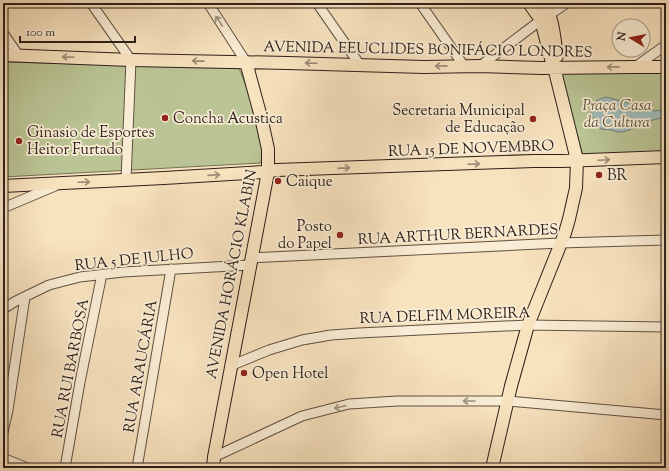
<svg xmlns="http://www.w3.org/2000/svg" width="669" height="471" font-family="'Sorts Mill Goudy',serif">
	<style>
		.green { fill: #bac494; stroke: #747257 }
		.water { fill: #a0bcbb; stroke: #727d7b }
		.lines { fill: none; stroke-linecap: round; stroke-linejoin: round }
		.minor-casing { stroke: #605043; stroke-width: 11 }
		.major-casing { stroke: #2d1f1a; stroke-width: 14 }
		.minor { stroke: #faedd5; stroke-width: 9 }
		.major { stroke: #f8e3bf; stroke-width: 12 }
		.oneway { stroke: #9e9081 }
		.oneway2 { stroke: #9d8b75 }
		.poi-dot { fill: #8f2418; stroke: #faedd5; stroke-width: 1.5 }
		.labels { text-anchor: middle; stroke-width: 3.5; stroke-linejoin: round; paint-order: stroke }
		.street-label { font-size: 15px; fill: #2d1f1a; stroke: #faedd5 }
		.park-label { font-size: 15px; font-style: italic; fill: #57513f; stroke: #faedd5 }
		.poi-label { font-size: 15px; fill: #2d1f1a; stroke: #faedd5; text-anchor: start }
	</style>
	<rect width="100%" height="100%" fill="#f8e3bf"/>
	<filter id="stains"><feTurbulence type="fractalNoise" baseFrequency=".005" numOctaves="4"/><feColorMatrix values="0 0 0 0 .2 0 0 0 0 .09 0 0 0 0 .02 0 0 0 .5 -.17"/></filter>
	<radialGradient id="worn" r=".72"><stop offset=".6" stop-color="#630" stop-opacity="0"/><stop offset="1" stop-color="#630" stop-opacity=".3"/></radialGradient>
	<path class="green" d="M3 62 239 68 264 132 261 163 3 177Z
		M558 69 666 71V154L584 159Z"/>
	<path class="water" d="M606 97 643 107 655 111 666 109V116C659 119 652 120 645 122 636 126 629 132 619 132 616 132 613 130 610 130 607 129 604 130 601 129 597 127 596 122 594 119 588 106 592 101 606 97Z"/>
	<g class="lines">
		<g class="minor-casing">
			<path id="minor" d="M91 3 131 60 126 180
				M208 3 246 62
				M317 3 360 65
				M420 3 464 66
				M549 15 567 3
				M3 33 19 56
				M480 66 541 20
				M635 67 666 45
				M3 208 55 186
				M251 258 560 243 666 240
				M3 309 16 301 49 285 80 277 123 272 250 265
				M230 366 269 350 302 340 331 335 359 333 528 325 666 327
				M3 432 8 410 25 297
				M214 457 302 416 349 404 397 401H508L666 415
				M3 458 27 468
				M65 468 80 382 102 274
				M137 468 171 269"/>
		</g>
		<g class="major-casing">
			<path id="major" d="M543 3C554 18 554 39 557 56
				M3 55 131 60 288 63 424 67 480 66 542 68 635 67H666
				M3 186 164 178 263 172 277 170 533 161H563L666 157
				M213 468 214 457 268 172V149L261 117 246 62
				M492 468 511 386 528 325 565 233 569 219 576 188 577 160 554 67 551 59 541 20 529 3"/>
		</g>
		<use href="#minor" class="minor"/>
		<use href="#major" class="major"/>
	</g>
	<defs><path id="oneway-shaft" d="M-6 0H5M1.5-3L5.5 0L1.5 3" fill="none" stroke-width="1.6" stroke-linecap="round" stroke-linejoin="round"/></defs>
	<g class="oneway">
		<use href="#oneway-shaft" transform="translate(219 21) rotate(-123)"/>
		<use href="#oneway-shaft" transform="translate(469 401) rotate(-180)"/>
		<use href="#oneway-shaft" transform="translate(340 407) rotate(166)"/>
	</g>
	<g class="oneway2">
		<use href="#oneway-shaft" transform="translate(68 57) rotate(-178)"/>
		<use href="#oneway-shaft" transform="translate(198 61) rotate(-179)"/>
		<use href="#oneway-shaft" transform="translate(311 63) rotate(-178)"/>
		<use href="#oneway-shaft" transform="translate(441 66) rotate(179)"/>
		<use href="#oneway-shaft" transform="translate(613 67) rotate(179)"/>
		<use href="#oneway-shaft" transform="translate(604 160) rotate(-3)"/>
		<use href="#oneway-shaft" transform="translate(474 164) rotate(-2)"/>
		<use href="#oneway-shaft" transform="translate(344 168) rotate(-2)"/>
		<use href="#oneway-shaft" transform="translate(214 175) rotate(-4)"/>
		<use href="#oneway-shaft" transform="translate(84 182) rotate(-2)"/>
	</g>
	<g class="poi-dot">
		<circle cx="165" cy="118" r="4"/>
		<circle cx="533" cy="119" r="4"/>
		<circle cx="19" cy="141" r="4"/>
		<circle cx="599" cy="175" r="4"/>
		<circle cx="278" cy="181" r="4"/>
		<circle cx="340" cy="235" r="4"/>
		<circle cx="244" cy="373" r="4"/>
	</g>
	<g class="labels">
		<g class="street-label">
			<text transform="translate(428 49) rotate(1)" y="5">AVENIDA EEUCLIDES BONIFÁCIO LONDRES</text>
			<text transform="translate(471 148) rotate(-2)" y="5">RUA 15 DE NOVEMBRO</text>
			<text transform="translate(458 234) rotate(-3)" y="5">RUA ARTHUR BERNARDES</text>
			<text transform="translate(134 259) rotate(-6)" y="5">RUA 5 DE JULHO</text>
			<text transform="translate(231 274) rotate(-79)" y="5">AVENIDA HORÁCIO KLABIN</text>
			<text transform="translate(445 315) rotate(-2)" y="5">RUA DELFIM MOREIRA</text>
			<text transform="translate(140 366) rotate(-80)" y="5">RUA ARAUCÁRIA</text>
			<text transform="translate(70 368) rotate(-79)" y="5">RUA RUI BARBOSA</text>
		</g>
		<g class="park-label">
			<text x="617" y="110">Praça Casa<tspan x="617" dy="17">da Cultura</tspan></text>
		</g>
		<g class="poi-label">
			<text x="525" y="115" text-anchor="end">Secretaria Municipal<tspan x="525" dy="17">de Educação</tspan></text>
			<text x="173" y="123">Concha Acustica</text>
			<text x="27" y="137">Ginasio de Esportes<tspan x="27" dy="17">Heitor Furtado</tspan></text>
			<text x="607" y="180">BR</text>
			<text x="286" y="186">Caique</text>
			<text x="332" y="231" text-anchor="end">Posto<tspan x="332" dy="17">do Papel</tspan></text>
			<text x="252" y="378">Open Hotel</text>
		</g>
	</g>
	<rect width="669" height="471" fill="none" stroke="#f8e3bf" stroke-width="16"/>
	<rect x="4" y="4" width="661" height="463" fill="none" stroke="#2d1f1a" stroke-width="2"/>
	<rect x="8" y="8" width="653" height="455" fill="none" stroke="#2d1f1a"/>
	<g transform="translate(631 38) rotate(280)"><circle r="19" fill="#faedd5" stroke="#a89b8a"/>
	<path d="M0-3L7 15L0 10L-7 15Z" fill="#8f2418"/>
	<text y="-6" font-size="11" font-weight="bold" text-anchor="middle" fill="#2d1f1a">N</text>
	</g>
	<path d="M20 36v6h115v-6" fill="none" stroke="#2d1f1a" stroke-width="2"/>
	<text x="26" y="36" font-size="12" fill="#2d1f1a" stroke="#faedd5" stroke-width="3" paint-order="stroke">100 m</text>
	<rect width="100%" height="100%" filter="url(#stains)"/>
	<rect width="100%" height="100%" fill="url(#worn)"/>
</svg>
